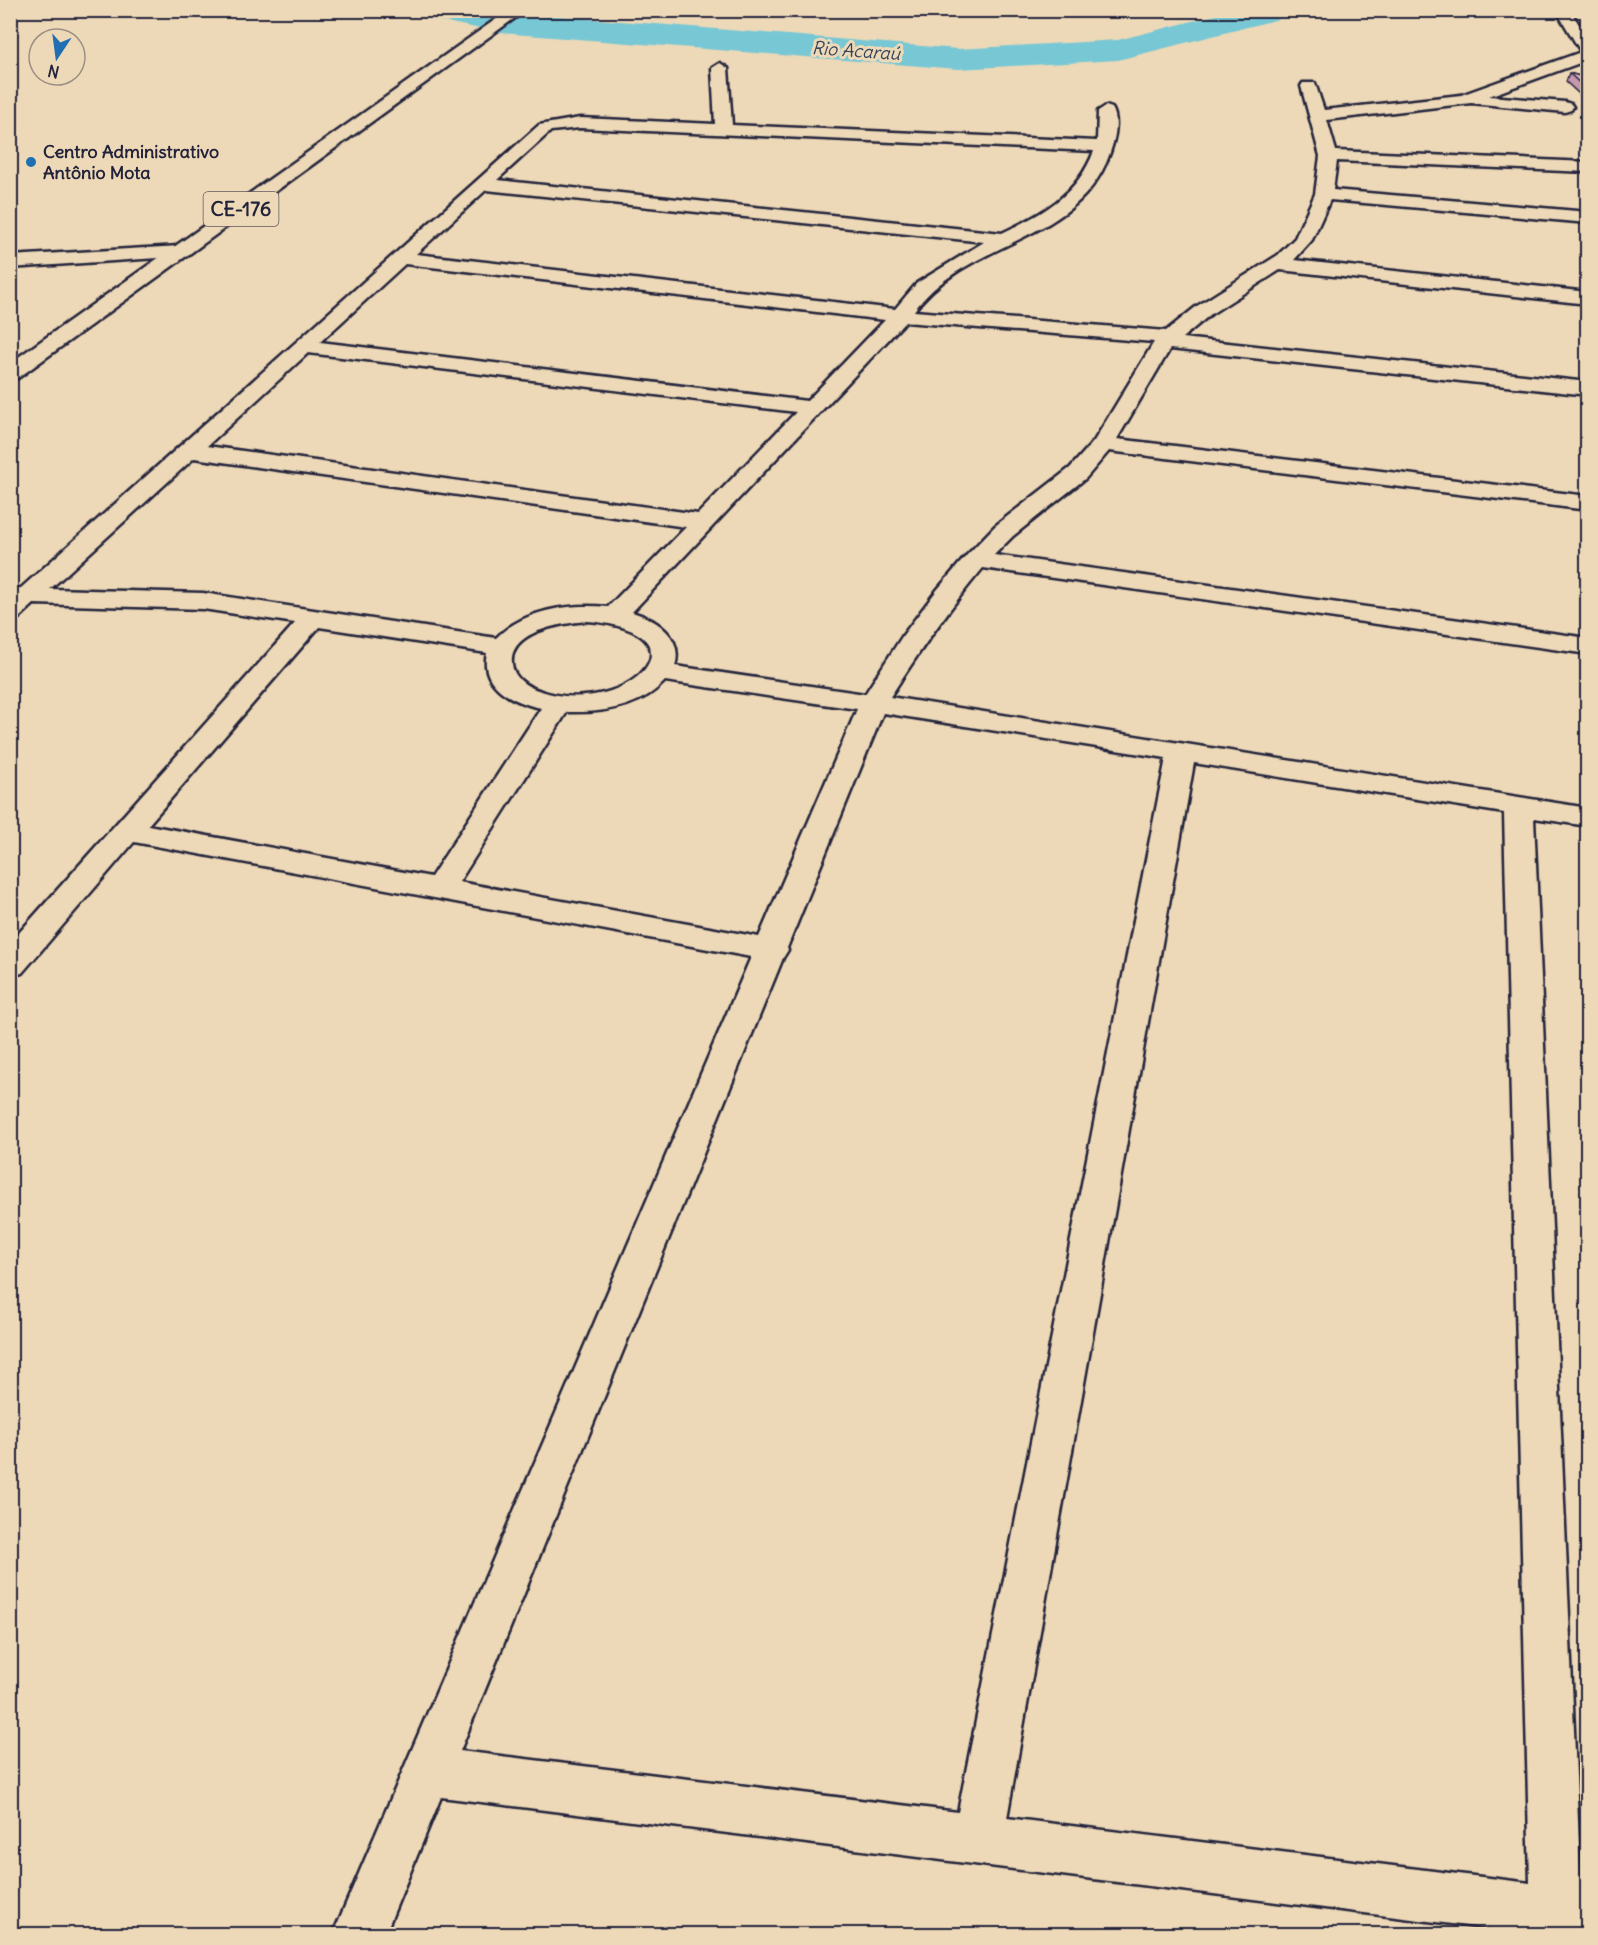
<svg xmlns="http://www.w3.org/2000/svg" width="1598" height="1945" font-family="Delius,sans-serif">
	<style>
		.lines { fill: none; stroke-linecap: round; stroke-linejoin: round }
		.river { fill: #78c7d4; fill-rule: evenodd }
		.minor-casing { stroke: #22223b; stroke-width: 5 }
		.major-casing { stroke: #22223b; stroke-width: 5 }
		.minor { fill: #edd9b7; fill-rule: evenodd }
		.major { fill: #edd9b7; fill-rule: evenodd }
		.wall { fill: #c598af; stroke: #22223b; stroke-width: 1.5 }
		.building { fill: #e5b1cb; stroke: #22223b; stroke-width: 1.5 }
		.poi-dot { fill: #1f6fb2; stroke: #edd9b7; stroke-width: 2 }
		.labels { text-anchor: middle; stroke-width: 6; stroke-linejoin: round; paint-order: stroke }
		.far-water-label { font-size: 18px; font-style: italic; fill: #33435a; stroke: #edd9b7 }
		.far-poi-label { font-size: 18px; font-weight: bold; fill: #22223b; stroke: #edd9b7; text-anchor: start }
		.shield { fill: #edd9b7; stroke: #5f5960; stroke-width: 1.5 }
		.shield-label { font-size: 20px; font-weight: bold; fill: #22223b }
	</style>
	<rect width="100%" height="100%" fill="#edd9b7"/>
	<filter id="ink" filterUnits="userSpaceOnUse"><feTurbulence type="fractalNoise" baseFrequency=".0167" numOctaves="2"/><feDisplacementMap in="SourceGraphic" scale="12" xChannelSelector="R" yChannelSelector="G"/><feConvolveMatrix kernelMatrix="1 2 1 2 8 2 1 2 1" color-interpolation-filters="sRGB"/></filter>
	<g filter="url(#ink)">
		<g class="lines">
			<path class="river" d="M417 10H486L958 49 1118 40 1236 10H1291L1287 17 1118 60 958 69 501 33 421 17Z"/>
			<g class="minor-casing">
				<path id="minor" d="M1556 10H1570L1588 39V60L1489 96 1565 102 1571 104 1573 107 1571 110 1565 112 1471 103 1327 120 1336 151 1588 162V172L1337 161 1333 190 1588 212V223L1330 200 1312 240 1294 260 1588 292V304L1280 270 1211 314 1182 338 1588 382V395L1170 349 1117 439 1588 496V510L1109 451 1086 478 1013 536 994 555 1588 638V654L983 568C948 609 919 652 890 697L1588 808V826L1534 818 1581 1889 1588 1890V1934H1531L441 1797 385 1934H333L751 957 134 842 22 973 10 976V943L295 623 203 609 34 604 19 618 10 620V590L21 588 539 125 580 118 715 124 712 68 720 63 728 68 732 125 1097 141 1098 111 1106 106 1112 108C1118 117 1116 133 1113 143 1086 245 968 236 914 311L1166 331 1197 306 1278 255 1295 238 1315 194 1320 156 1301 86 1303 83H1315L1324 110 1461 95 1581 52ZM580 128 1094 151C1077 196 1043 213 1002 233L497 180 551 131ZM486 190 984 242 917 283 895 309 416 254ZM405 264 885 320 807 401 320 342ZM905 322 1154 342 1094 441 1070 468 995 526 967 555 937 590 903 635 865 694 675 666C684 637 656 619 632 612ZM308 353 796 412 698 514 207 446ZM194 458 686 527 608 607C569 603 524 610 496 638L203 593 50 589ZM588 621C714 632 626 719 541 691 530 688 517 681 513 669 503 631 563 623 588 621ZM319 627 487 653C479 686 514 703 541 708L431 877 148 825ZM665 681 857 709 759 937 459 882 567 712C602 713 640 708 665 681ZM883 713 1166 758 958 1812 460 1751 783 958 788 950 787 948ZM1194 763 1504 813 1530 1883 1007 1818Z
					M180 246 187 248 189 252 187 256 10 268V256Z"/>
			</g>
			<g class="major-casing">
				<path id="major" d="M509 10H526L18 378 10 379V363Z"/>
			</g>
			<use href="#minor" class="minor"/>
			<use href="#major" class="major"/>
		</g>
		<path class="wall" d="M1587 13V34L1580 23 1583 15Z
			M1569 73 1587 78V101L1566 82Z"/>
		<path class="building" d="M1587 13V22L1583 15Z
			M1569 73 1587 78V90Z"/>
	</g>
	<circle class="poi-dot" cx="31" cy="162" r="6"/>
	<g class="labels">
		<g class="far-water-label">
			<text transform="translate(856 51) rotate(4)" y="6">Rio Acaraú</text>
		</g>
		<g class="far-poi-label">
			<text x="43" y="158">Centro Administrativo<tspan x="43" dy="21">Antônio Mota</tspan></text>
		</g>
		<rect class="shield" x="203.5" y="192" width="75" height="34" rx="4.5"/>
		<g class="shield-label">
			<text x="241" y="216">CE-176</text>
		</g>
	</g>
	<rect width="1598" height="1945" fill="none" stroke="#edd9b7" stroke-width="36"/>
	<rect x="18" y="18" width="1562" height="1909" fill="none" stroke="#22223b" stroke-width="2" filter="url(#ink)"/>
	<g transform="translate(57 57) rotate(193)"><circle r="28" fill="#edd9b7" stroke="#9c9085" stroke-width="1.5"/>
	<path d="M0-4.5L10 22L0 15L-10 22Z" fill="#1f6fb2"/>
	<text y="-9" font-size="16" font-weight="bold" text-anchor="middle" fill="#22223b">N</text>
	</g>
</svg>
